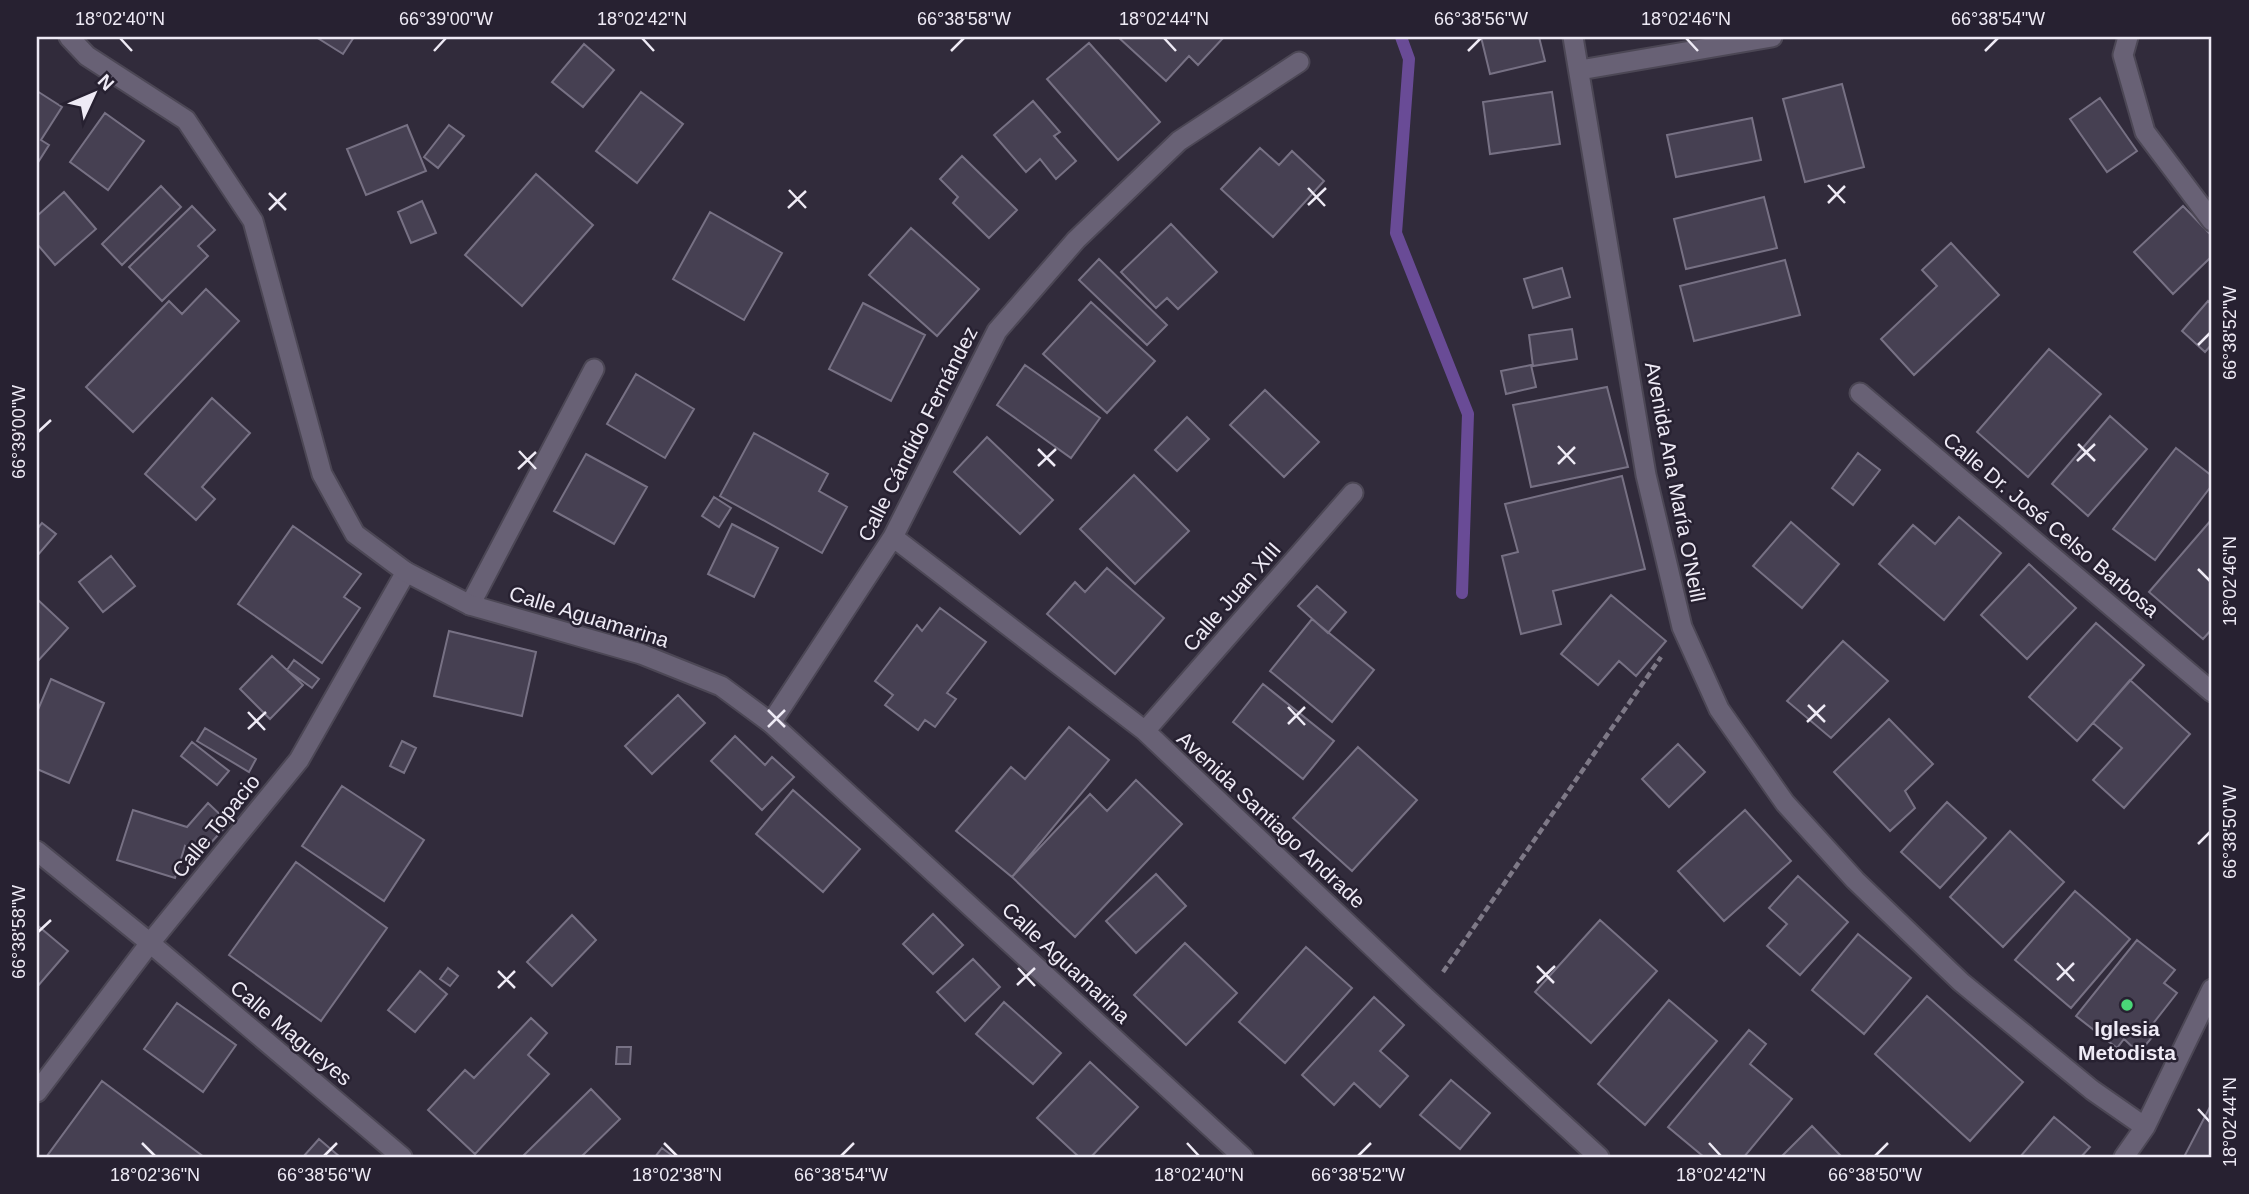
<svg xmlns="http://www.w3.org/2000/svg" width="2249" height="1194" font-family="Helvetica,sans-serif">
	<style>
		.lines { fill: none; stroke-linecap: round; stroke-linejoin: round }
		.stream { stroke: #694b96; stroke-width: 12 }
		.building { fill: #464052; stroke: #777184; stroke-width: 2 }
		.minor-casing { stroke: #4c4755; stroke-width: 23 }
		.tertiary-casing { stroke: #4c4755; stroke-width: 23 }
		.path { stroke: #7e7987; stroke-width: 4.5; stroke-dasharray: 7 3.5; stroke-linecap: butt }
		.minor { stroke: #686175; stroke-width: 19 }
		.tertiary { stroke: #686175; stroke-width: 19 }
		.ticks { fill: none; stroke: #eeeaf5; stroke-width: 2.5 }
		.poi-dot { fill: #4ad778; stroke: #272131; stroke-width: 2.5 }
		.labels { text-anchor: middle; stroke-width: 5; stroke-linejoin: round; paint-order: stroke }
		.street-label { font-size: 21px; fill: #eeeaf5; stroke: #272131 }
		.poi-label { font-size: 21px; font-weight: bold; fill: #eeeaf5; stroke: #272131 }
		.neatline { fill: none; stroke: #eeeaf5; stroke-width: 2.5 }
		.ticks-label { font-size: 18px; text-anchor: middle; fill: #eeeaf5 }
	</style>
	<rect width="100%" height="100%" fill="#312b3b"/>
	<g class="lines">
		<path class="stream" d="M1401 37 1409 59 1396 233 1468 414 1462 593"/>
	</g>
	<path class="building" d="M316 37H354L343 54Z
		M1118 37H1224L1198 65 1189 56 1166 81Z
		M1481 37H1539L1545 61 1490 74Z
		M1089 43 1160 122 1118 160 1047 79Z
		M584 44 614 70 583 107 552 82Z
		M1842 84 1864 167 1805 182 1783 99Z
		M37 91 62 107 41 140 49 145 37 164Z
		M641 92 683 124 637 183 596 151Z
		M1552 92 1560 144 1490 154 1483 102Z
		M2100 98 2137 151 2107 172 2070 119Z
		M1033 101 1060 132 1054 136 1076 161 1056 179 1040 159 1026 172 994 135Z
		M105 113 144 141 108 190 70 162Z
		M1752 118 1761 160 1676 177 1667 135Z
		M407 125 426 171 366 195 347 149Z
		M449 125 464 136 438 168 424 157Z
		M1260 148 1279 165 1292 151 1324 181 1273 237 1221 189Z
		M962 156 1017 210 989 238 953 203 958 197 940 179Z
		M536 174 593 225 522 306 465 255Z
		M161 186 181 207 122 265 102 244Z
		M64 192 96 229 55 265 37 244V216Z
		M1764 197 1777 248 1686 269 1674 219Z
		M422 201 436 233 411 243 398 212Z
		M192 206 215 230 198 246 208 256 162 301 129 267Z
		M2183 206 2212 236V256L2173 294 2134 252Z
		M710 212 782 253 744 320 673 279Z
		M1171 224 1217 272 1178 309 1167 298 1156 308 1121 272Z
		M911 228 979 289 937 336 869 275Z
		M1951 243 1999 295 1914 375 1881 339 1937 286 1922 270Z
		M1099 259 1167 325 1147 345 1079 280Z
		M1785 260 1800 315 1694 341 1680 286Z
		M1562 268 1570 297 1533 308 1524 279Z
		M206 289 239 321 133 432 86 387 169 301 182 314Z
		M2208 301 2212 305V344L2205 352 2182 331Z
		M1091 302 1155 361 1107 413 1043 354Z
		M863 303 925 335 891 401 829 369Z
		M1572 329 1577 359 1533 366 1529 335Z
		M2049 349 2101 394 2028 477 1977 432Z
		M1025 365 1100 418 1071 458 997 405Z
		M1531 365 1536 387 1506 394 1501 371Z
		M636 374 694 409 665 458 607 424Z
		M1607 387 1628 467 1531 487 1513 405Z
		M1265 390 1319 442 1284 477 1230 425Z
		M212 398 250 433 202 487 215 499 196 520 145 474Z
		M2110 416 2147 449 2088 516 2052 484Z
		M1187 417 1209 439 1177 471 1155 450Z
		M754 433 828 474 819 491 847 507 822 553 720 496Z
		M987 437 1053 500 1020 534 954 472Z
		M2176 448 2212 476V485L2155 560 2113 529Z
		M1858 453 1880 470 1853 505 1832 488Z
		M586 454 647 487 614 544 554 511Z
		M1134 475 1189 531 1135 584 1080 529Z
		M1622 476 1645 569 1553 591 1561 624 1521 634 1502 556 1518 552 1505 504Z
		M714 497 731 508 719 527 702 516Z
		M1959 517 2001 553 1944 620 1879 564 1913 525 1935 544Z
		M2212 519V629L2203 639 2149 592Z
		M1791 522 1839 564 1802 608 1753 566Z
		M42 523 56 534 37 556V529Z
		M732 524 778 548 754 597 708 574Z
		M293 526 361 574 344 597 360 608 322 663 238 604Z
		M111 556 135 586 103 612 79 582Z
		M2029 564 2076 608 2027 659 1981 615Z
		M1107 568 1164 618 1115 674 1047 614 1075 582 1085 592Z
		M1317 586 1346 612 1328 633 1298 606Z
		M1611 595 1666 641 1636 676 1619 661 1598 685 1561 654Z
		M37 599 68 628 37 662Z
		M940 608 986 642 947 693 956 699 935 727 925 720 918 730 885 705 893 695 875 681 917 625 922 631Z
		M1312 619 1374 670 1332 722 1270 671Z
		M2096 623 2144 665 2077 741 2029 697Z
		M449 631 536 652 522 716 434 696Z
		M1843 641 1888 681 1831 738 1787 701Z
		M272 656 303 685 270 719 240 689Z
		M294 660 319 679 312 688 287 670Z
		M51 679 104 703 69 783 37 769V712Z
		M2130 680 2190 734 2124 808 2093 780 2122 748 2093 723Z
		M1263 684 1334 741 1303 779 1233 722Z
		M678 695 705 723 652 774 625 746Z
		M1889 719 1933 764 1905 791 1915 808 1890 831 1834 772Z
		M1069 727 1109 760 1012 877 956 831 1011 767 1025 779Z
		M205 728 256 759 249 772 197 741Z
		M735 736 765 765 772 757 794 777 762 810 711 761Z
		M402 741 416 748 404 773 390 766Z
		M192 742 229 771 217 785 181 756Z
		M1678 744 1705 772 1669 807 1642 779Z
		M1358 747 1417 800 1352 871 1293 818Z
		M1136 780 1182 824 1075 937 1012 877 1090 794 1107 811Z
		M342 786 424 840 384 901 302 846Z
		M793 790 860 849 823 892 756 834Z
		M1947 802 1986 838 1940 888 1901 852Z
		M208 803 229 823 198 857 185 846 175 878 117 860 133 810 187 827Z
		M1745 810 1791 861 1724 921 1678 871Z
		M2010 831 2064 882 2003 947 1950 897Z
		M296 862 387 928 321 1021 229 955Z
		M1156 874 1186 906 1136 953 1106 921Z
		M1798 876 1848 922 1800 975 1767 946 1787 924 1769 908Z
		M2075 891 2130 939 2071 1008 2015 960Z
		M933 914 963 945 933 974 903 944Z
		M572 915 596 940 552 986 527 962Z
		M1600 920 1657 971 1591 1043 1535 992Z
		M37 925 68 951 37 987Z
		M1858 934 1911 978 1864 1034 1812 990Z
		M2137 940 2175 970 2164 983 2177 993 2148 1030 2154 1035 2139 1053 2124 1039 2117 1048 2076 1016Z
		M1185 943 1237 993 1186 1045 1134 995Z
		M1306 947 1352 988 1285 1063 1239 1022Z
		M973 959 1000 987 965 1021 937 992Z
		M448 968 458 976 450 986 440 979Z
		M420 971 447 994 415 1032 388 1010Z
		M1927 996 2023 1082 1970 1141 1875 1054Z
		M1374 997 1404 1025 1380 1051 1408 1076 1380 1107 1354 1083 1334 1105 1302 1075Z
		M1669 1000 1717 1041 1645 1125 1598 1084Z
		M1004 1002 1061 1053 1033 1084 976 1034Z
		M177 1003 236 1045 203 1092 144 1049Z
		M531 1018 547 1033 528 1055 549 1074 475 1154 428 1110 465 1070 474 1078Z
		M1749 1030 1766 1044 1750 1064 1792 1099 1744 1157H1704L1668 1127Z
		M617 1047H631L630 1064H616Z
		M1090 1062 1138 1107 1091 1157H1079L1037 1118Z
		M1451 1080 1490 1113 1460 1149 1420 1115Z
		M102 1081 204 1157H48L47 1156Z
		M591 1089 620 1119 581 1157H522Z
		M2212 1103V1157H2184Z
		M2054 1117 2090 1147 2081 1157H2020Z
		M1812 1126 1840 1155 1838 1157H1781Z
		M319 1139 340 1157H303Z
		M662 1148 674 1157H655Z"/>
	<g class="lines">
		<g class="minor-casing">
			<path id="minor" d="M1573 37 1646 475 1682 627 1719 709 1785 803 1855 880 1961 982 2092 1090 2145 1127
				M2128 37 2123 55 2145 132 2212 221
				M1580 70 1772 37
				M1860 393 2212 692
				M893 537 1145 731 1425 997 1599 1157
				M470 605 594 369
				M771 723 893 537 997 331 1076 240 1179 141 1299 62
				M1145 731 1353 493
				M37 851 150 943 402 1157
				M37 1092 150 943 299 760 406 572
				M2124 1157 2145 1127 2212 989"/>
		</g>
		<g class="tertiary-casing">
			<path id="tertiary" d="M69 37 87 56 186 120 253 221 322 474 355 534 406 572 470 605 641 654 721 686 771 723 1243 1157"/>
		</g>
		<path class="path" d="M1443 972 1661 657"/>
		<use href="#minor" class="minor"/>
		<use href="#tertiary" class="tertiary"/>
	</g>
	<path class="ticks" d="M120 38 132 51M642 38 654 51M1164 38 1176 51M1686 38 1698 51M434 51 446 38M951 51 964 38M1468 51 1481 38M1985 51 1998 38M1828 185 1845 203M1308 188 1325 206M789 190 806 208M269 193 286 210M1828 203 1845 186M1308 205 1326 188M788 208 806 191M269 210 286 193M2198 345 2210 333M38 432 51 420M2078 444 2095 461M1558 446 1575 464M1038 449 1055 466M519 451 536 469M2077 461 2095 444M1558 464 1575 447M1038 466 1056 449M518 469 536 452M2198 569 2210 581M1808 705 1825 722M1288 707 1305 725M768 710 785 727M248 712 265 730M1807 722 1825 705M1288 724 1305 707M768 727 785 710M248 729 266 712M2198 844 2210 832M38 932 51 920M2057 963 2074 981M1537 966 1554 983M1018 968 1035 986M498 971 515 988M2057 980 2074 963M1537 983 1555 966M1017 985 1035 968M498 988 515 971M2198 1109 2210 1122M142 1143 155 1156M664 1143 677 1156M1187 1143 1199 1156M1709 1143 1721 1156M324 1156 337 1143M841 1156 854 1143M1358 1156 1371 1143M1875 1156 1888 1143"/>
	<circle class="poi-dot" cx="2127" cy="1005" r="7"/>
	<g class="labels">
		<g class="street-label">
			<text transform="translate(918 434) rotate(-63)" y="7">Calle Cándido Fernández</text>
			<text transform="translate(1675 482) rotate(79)" y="7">Avenida Ana María O'Neill</text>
			<text transform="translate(2051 525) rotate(40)" y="7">Calle Dr. José Celso Barbosa</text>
			<text transform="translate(1232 597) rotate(-49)" y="7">Calle Juan XIII</text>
			<text transform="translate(589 617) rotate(17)" y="7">Calle Aguamarina</text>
			<text transform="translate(1271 820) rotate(43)" y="7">Avenida Santiago Andrade</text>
			<text transform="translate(216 826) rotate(-51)" y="7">Calle Topacio</text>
			<text transform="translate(1066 963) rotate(43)" y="7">Calle Aguamarina</text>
			<text transform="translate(291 1033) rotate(40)" y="7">Calle Magueyes</text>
		</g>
		<g class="poi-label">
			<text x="2127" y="1036">Iglesia<tspan x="2127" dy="24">Metodista</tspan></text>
		</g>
	</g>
	<rect width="2249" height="1194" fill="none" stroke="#272131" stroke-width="77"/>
	<g transform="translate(94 94) rotate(46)" stroke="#272131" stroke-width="5" paint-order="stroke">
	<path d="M0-5L12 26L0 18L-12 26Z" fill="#eeeaf5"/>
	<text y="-10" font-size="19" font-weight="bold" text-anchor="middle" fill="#eeeaf5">N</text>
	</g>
	<rect x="38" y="38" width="2172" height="1118" class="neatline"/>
	<g class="ticks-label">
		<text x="120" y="25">18°02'40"N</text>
		<text x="446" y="25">66°39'00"W</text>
		<text x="642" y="25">18°02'42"N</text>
		<text x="964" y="25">66°38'58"W</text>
		<text x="1164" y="25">18°02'44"N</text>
		<text x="1481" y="25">66°38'56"W</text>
		<text x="1686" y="25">18°02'46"N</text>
		<text x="1998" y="25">66°38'54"W</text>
		<text transform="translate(2230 333) rotate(-90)" y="6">66°38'52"W</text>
		<text transform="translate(19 432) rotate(-90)" y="6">66°39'00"W</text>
		<text transform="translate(2230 581) rotate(-90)" y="6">18°02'46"N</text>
		<text transform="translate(2230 832) rotate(-90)" y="6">66°38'50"W</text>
		<text transform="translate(19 932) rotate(-90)" y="6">66°38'58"W</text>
		<text transform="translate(2230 1122) rotate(-90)" y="6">18°02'44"N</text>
		<text x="155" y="1181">18°02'36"N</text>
		<text x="324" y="1181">66°38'56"W</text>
		<text x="677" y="1181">18°02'38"N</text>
		<text x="841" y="1181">66°38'54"W</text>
		<text x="1199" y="1181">18°02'40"N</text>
		<text x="1358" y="1181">66°38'52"W</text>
		<text x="1721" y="1181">18°02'42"N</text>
		<text x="1875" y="1181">66°38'50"W</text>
	</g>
</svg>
